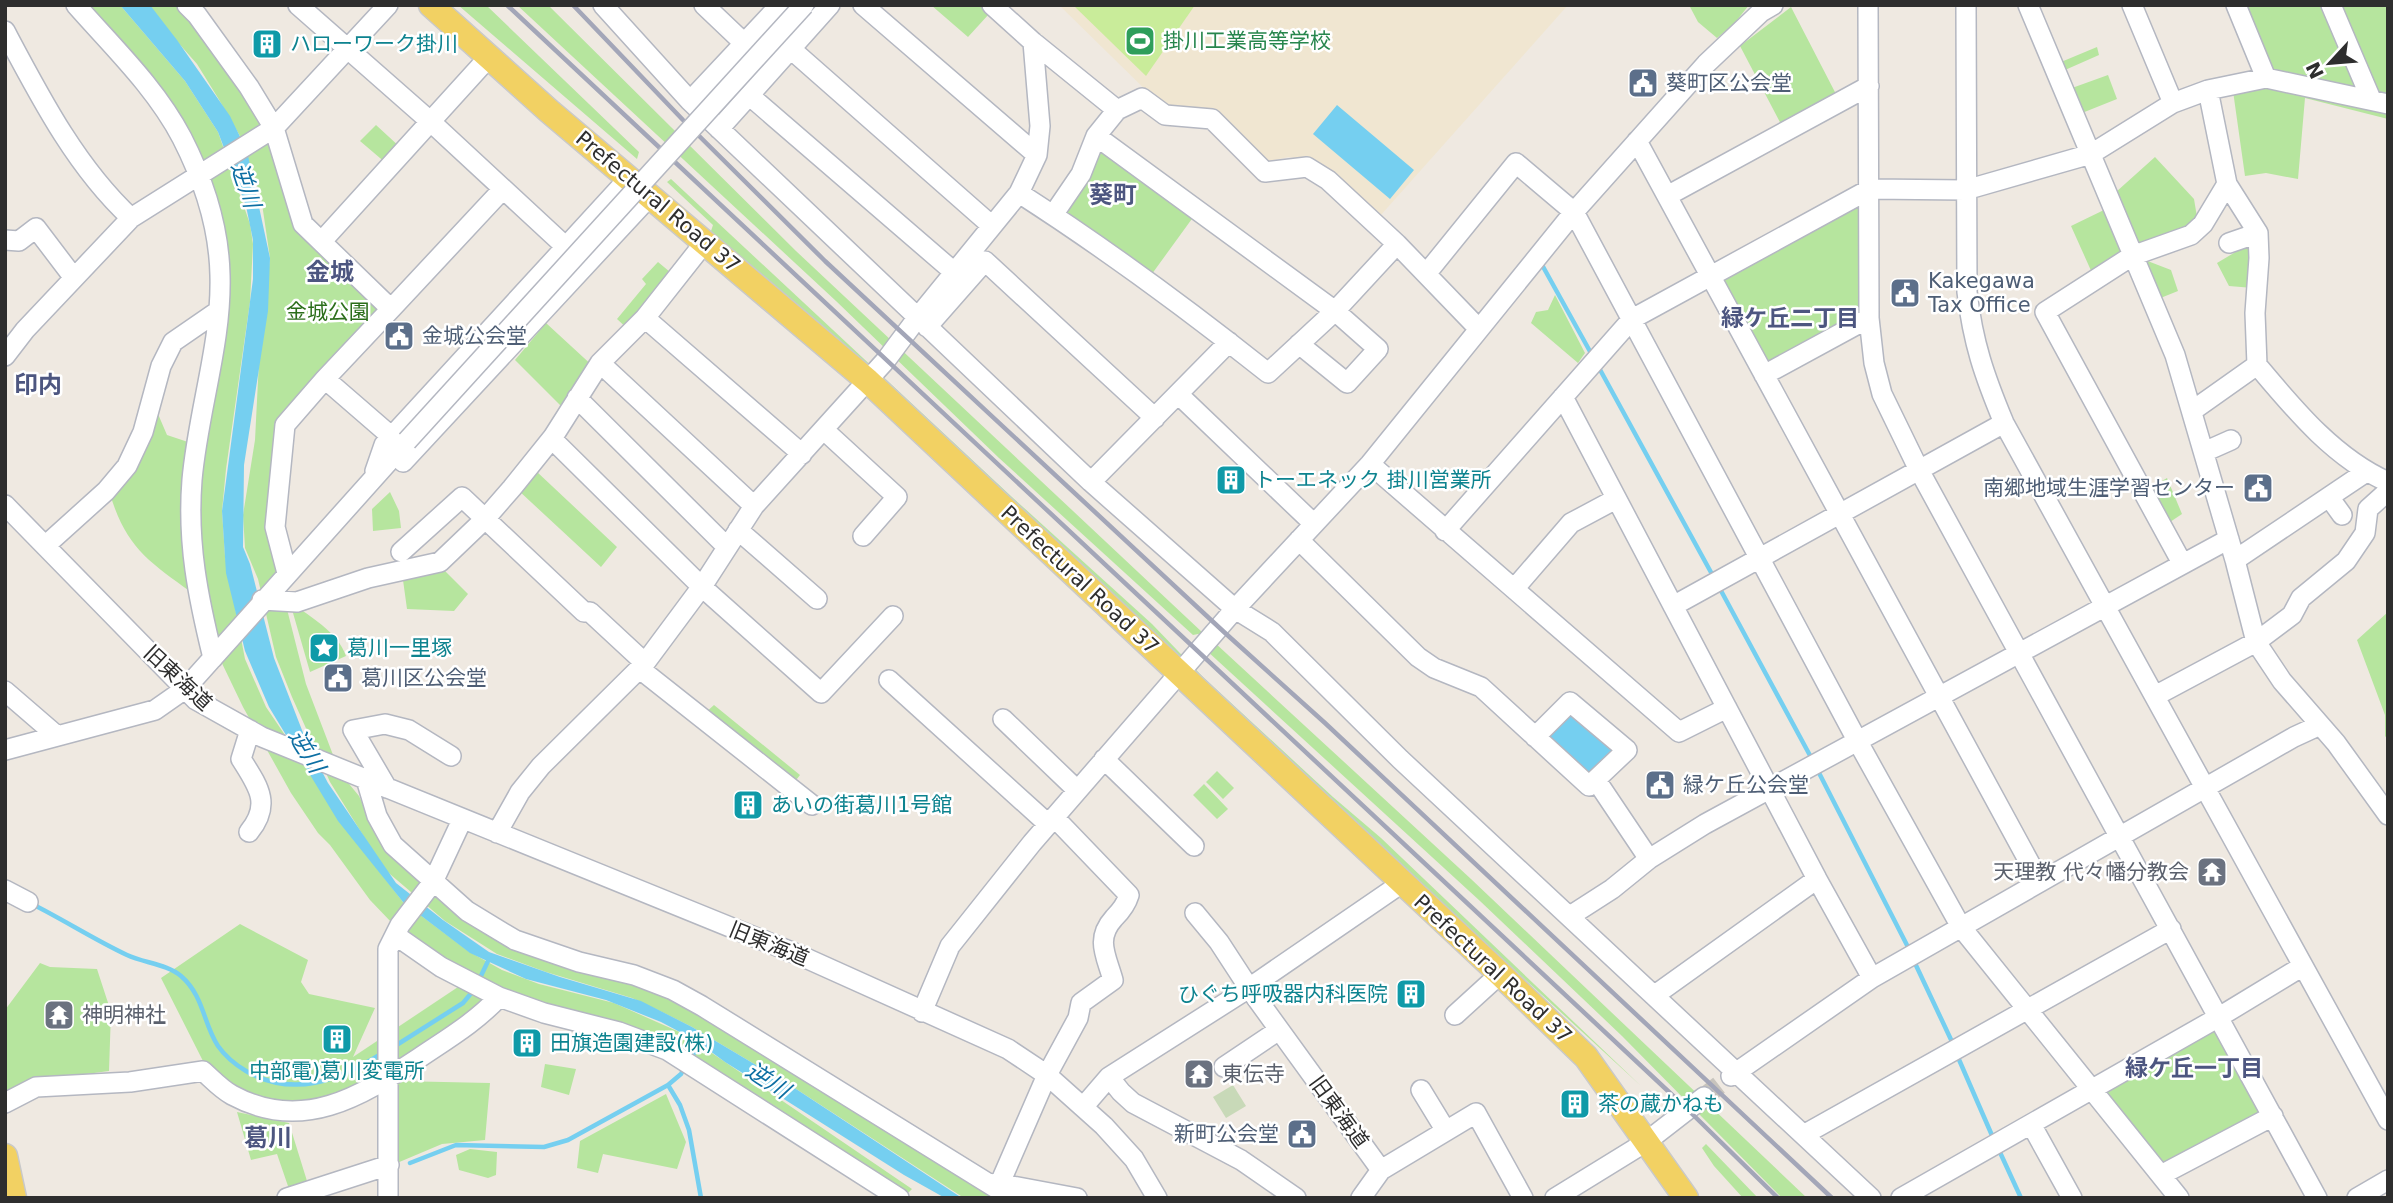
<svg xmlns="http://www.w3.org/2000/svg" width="2393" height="1203" font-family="'DejaVu Sans','Noto Sans JP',sans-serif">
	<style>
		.education { fill: #f0e6d1 }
		.green { fill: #b6e59e }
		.cemetery { fill: #c8d9b8 }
		.pitch { fill: #c9ec9a }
		.water { fill: #75cff0 }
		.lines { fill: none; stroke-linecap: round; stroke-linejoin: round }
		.stream { stroke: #75cff0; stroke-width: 4.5 }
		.minor-tunnel { stroke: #c8c4bd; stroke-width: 19; stroke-dasharray: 19 10; stroke-linecap: butt }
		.minor-casing { stroke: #b4b7c1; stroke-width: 22 }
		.major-casing { stroke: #c9c9c9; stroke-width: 27 }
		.minor { stroke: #fff; stroke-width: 19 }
		.major { stroke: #f2d163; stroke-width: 24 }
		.rail { stroke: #a3a6b8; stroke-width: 4.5 }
		.minor-bridge-casing { stroke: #b4b7c1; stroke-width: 22; stroke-linecap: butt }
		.minor-bridge { stroke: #fff; stroke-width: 19 }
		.labels { text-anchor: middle; stroke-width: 5; stroke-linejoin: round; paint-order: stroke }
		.leisure-label { font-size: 21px; fill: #27864d; stroke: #fff; text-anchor: start }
		.culture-label { font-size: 21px; fill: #0d838f; stroke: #fff; text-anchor: start }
		.service-label { font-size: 21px; fill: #4e5e75; stroke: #fff; text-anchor: start }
		.street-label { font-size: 21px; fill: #2e2e2e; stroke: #fff }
		.park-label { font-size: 21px; fill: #2c6e1b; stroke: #fff }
		.worship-label { font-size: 21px; fill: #5b616d; stroke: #fff; text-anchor: start }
		.water-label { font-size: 23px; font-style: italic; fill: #0d6fa3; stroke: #fff }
		.neighbourhood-label { font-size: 23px; font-weight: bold; fill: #4d5680; stroke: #fff }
		.quarter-label { font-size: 24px; font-weight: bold; fill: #4d5680; stroke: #fff }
	</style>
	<rect width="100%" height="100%" fill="#efe9e1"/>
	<path class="education" d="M1059 5H1568L1380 216 1313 160 1288 157 1265 162 1241 139 1162 106Z"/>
	<path class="green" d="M77 5H120L185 81 218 132 250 224 253 244 250 302 226 469 222 511 225 556 245 659 266 707 312 775 337 817 403 902 468 951 502 970 539 984 614 1003 684 1034 912 1189 906 1195 687 1058 474 978 392 923 370 900 330 845 318 833 291 793 243 707 206 630 193 531 225 274 185 139Z
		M145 5H184L266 125 302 231 378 304 382 314 290 411 276 422 274 461 275 562 306 684 338 768 327 757 359 796 370 819 466 919 652 982 1004 1198H964L793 1087 692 1027 662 1012 632 998 546 972 497 954 445 921 384 869 330 782 292 697 276 657 258 579 245 548 243 515 255 440 259 361 270 258 261 197 240 136 218 98 197 64Z
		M458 5H486L639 152 637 159Z
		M517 5H548L796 251 1203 633 1193 635 999 458 836 301Z
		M931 5H980L989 14 968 37Z
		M1689 5H1749L1734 24 1717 38 1698 22Z
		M2248 5H2330L2366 97 2263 72 2237 9Z
		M2331 5H2388V119L2305 98 2298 179 2266 173 2245 176 2233 91 2255 84 2374 100Z
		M1791 7 1837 96 1782 126 1740 46Z
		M2097 47 2099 55 2065 70 2061 62Z
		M2108 75 2117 99 2082 113 2072 88Z
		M376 125 401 148 387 164 360 141Z
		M1101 149 1194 216 1149 278 1063 215Z
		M2155 157 2194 199 2197 217 2178 234 2139 247 2116 192Z
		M671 179 1012 497 1152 624 1203 677 1333 797 1381 838 1641 1086 711 231 713 225 667 182Z
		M1857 205 1862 207 1860 315 1768 364 1723 283 1725 277Z
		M2106 209 2123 253 2093 275 2071 226Z
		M2254 241 2253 288 2229 286 2217 263Z
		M2145 260 2171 270 2178 291 2158 299Z
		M658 262 670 272 631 332 617 319 646 284 642 279Z
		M1555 295 1585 353 1578 363 1531 323 1536 312 1548 310Z
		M546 323 596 369 568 413 515 360Z
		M152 400 167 435 188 442 191 592C148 561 126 547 110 494Z
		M536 471 617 547 601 567 518 490Z
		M2167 478 2182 514 2170 522 2150 488Z
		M390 492 399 511 401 528 373 531 372 509Z
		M441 567 468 594 454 611 407 609 403 580Z
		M291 606H296C315 620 338 633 346 656L310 672Z
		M2388 612V740L2385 736V715L2357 640Z
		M1214 642 1471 879 1807 1198H1782L1622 1036 1480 901 1206 650Z
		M714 705 800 775 793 784 704 714Z
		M1217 771 1234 788 1223 799 1206 782Z
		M1204 784 1228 809 1217 819 1193 795Z
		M240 924 308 960 301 982 309 994 375 1008 353 1057 461 985 494 994 358 1095 307 1105 276 1103 236 1090 203 1061 161 978Z
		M40 963 50 967 97 969 111 1012 109 1071 79 1075 7 1095 5 1010Z
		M2214 1028 2263 1110 2258 1117 2162 1165 2105 1094 2106 1088Z
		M545 1064 576 1069 569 1095 541 1087Z
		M397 1081 490 1083 485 1140 442 1144 397 1163Z
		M666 1094 686 1142 677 1169 603 1154 598 1173 577 1168 580 1141Z
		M237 1112 289 1123 307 1181 289 1189 277 1154 251 1160Z
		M1706 1144 1758 1198H1743L1714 1166 1702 1148Z
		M470 1149 497 1152 496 1175 488 1178 459 1170 456 1155Z"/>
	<path class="cemetery" d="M1233 1085 1246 1106 1226 1118 1213 1097Z"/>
	<path class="pitch" d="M1073 5H1195L1146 76Z"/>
	<path class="water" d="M120 5H150L177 40 230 116 247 151 270 258 268 311 244 465 243 547 250 564 274 658 307 743 328 783 396 883 443 920 489 952 560 977 641 1001 692 1027 793 1087 962 1198H945L904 1175 725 1062 695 1040 661 1022 606 1000 526 979 470 953 403 902 338 821 269 707 245 651 226 573 222 511 253 279V240L246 206 218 132 185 81Z
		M1337 105 1414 170 1390 199 1313 134Z
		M1572 712 1613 746 1614 753 1594 776 1587 774 1550 740 1549 733Z"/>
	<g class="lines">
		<path class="stream" d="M1541 263 1592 355
			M1598 366 1713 576
			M1719 587 1813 761
			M1817 769 1910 951
			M32 904C64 920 95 940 127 955 144 963 167 964 181 976 204 996 203 1023 218 1046 225 1056 236 1065 246 1071 293 1098 338 1081 381 1054
			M1913 959 1954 1046
			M479 980 489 959
			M395 1046 463 1003 473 991
			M1957 1055 1994 1140
			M691 1058 702 1040
			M668 1085 681 1074 684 1068
			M1998 1148 2021 1198
			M410 1163 456 1145 544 1147 568 1140 668 1085 680 1105 689 1130 701 1198"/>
		<path class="minor-tunnel" d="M1704 1097 1731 1076"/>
		<g class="minor-casing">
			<path id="minor" d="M76 5C113 47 156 88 182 138 203 179 219 228 220 275 222 343 198 411 192 480 187 543 198 597 213 658
				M187 5 197 15 249 87 274 128 303 224 391 309 325 379 285 425 275 527 287 573
				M298 5 431 122 566 247
				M603 5 690 101 1091 482 1235 609 1272 632 1400 759 1871 1198
				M704 5 745 44
				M863 5 1037 155
				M1868 5 1869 318 1874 363 1882 394 1919 470 2317 1198
				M1966 5 1967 292C1973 343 1984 375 2004 423L2388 1120
				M2028 5 2175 355 2235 560 2256 642 2282 681 2336 743 2388 815
				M2132 5 2173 103
				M2236 5 2266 78
				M2331 5 2371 99
				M5 31C40 97 76 167 131 218
				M1033 42 1117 110
				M792 50 992 226
				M750 96 954 272
				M690 101 780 5
				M719 129 830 5
				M1096 136 1335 311 1378 349 1347 383 1299 344
				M1637 141 2040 882
				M1019 193C1103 247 1190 311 1268 373L1335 311 1397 244 1479 329
				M1667 196 1869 86
				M1053 215 1081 174 1096 136 1117 110 1142 98 1165 115 1212 119 1265 172 1307 167 1328 180 1397 244
				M5 240 19 241 36 228 74 278
				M322 241 489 57
				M2229 243 2258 233
				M1426 274 1516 163 1574 212 1858 742 1961 927 2179 1198
				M391 309 503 189
				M645 318 802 454
				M927 327 985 261 1155 418
				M5 356 25 330 131 218 274 128 388 5
				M600 363 754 506
				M2257 365C2294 409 2334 458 2388 482
				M1764 375 1869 318
				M325 379 392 437
				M1178 394 1314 524
				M1563 397 1817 879 1872 978
				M577 398 727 547
				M2192 411 2257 365 2255 313 2259 258 2258 233 2227 184 2208 90
				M824 430 897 497 863 536
				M552 439 702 587 821 693 893 616
				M2204 452 2231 440
				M403 462 650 196
				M1370 464 1679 732 1727 708
				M375 471 384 445 629 178
				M1091 482 1229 342
				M2329 497 2342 515
				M5 505 196 700 262 737 799 955 1008 1049 1047 1075 1104 1126 1134 1159 1157 1198
				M738 530 817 599
				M1445 531 1632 319 1870 189 1965 190 1976 187 2091 154 2173 103 2208 90 2266 78 2388 104
				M1299 540 1418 657 1434 668 1481 687 1589 786 1627 750 1570 702 1535 737
				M45 546 106 491 127 466 143 432 161 366 173 342 218 311
				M401 552 462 497 584 612H590L645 663
				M2235 560 2366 472
				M2182 563 2045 312 2132 256 2191 235 2203 224 2227 184
				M1514 589 1571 523 1616 499
				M262 600 297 602 368 578 440 562 485 519 512 488 553 437 600 363 645 318 705 242
				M1673 606 2004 423
				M640 669 812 805
				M889 680 1048 824
				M5 691 56 735
				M2155 696 2256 642 2292 615 2301 598 2346 561 2365 533 2368 509 2388 491
				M1003 719 1077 790
				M5 750 155 710 185 689 407 441
				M1104 759 1194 846
				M366 779 377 816 393 845 467 911 515 940 579 962 634 975 673 990 702 1006 1012 1198
				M1596 780 1649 859
				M387 788 353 730 385 724 409 730 451 756
				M249 832C272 804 258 786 241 759L250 730
				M497 833 520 792 541 766 645 663 703 585 754 506 886 360 918 317 1019 193 1037 155 1040 126 1033 42 992 5
				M5 890 28 902
				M1195 913 1219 942 1249 988 1381 1170
				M1570 916 1612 889 1649 859 1705 824 2229 539
				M395 935 441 967 499 997 544 1013 619 1032 667 1050 899 1198
				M1655 995 1817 879
				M922 1012 950 946 1032 843 1235 609 1370 464 1574 212 1706 64 1761 12 1773 5
				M1455 1015 1500 974
				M1224 1067 1279 1030
				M1731 1076 1872 978 2294 737 2320 725
				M1109 1077 1121 1092 1133 1103 1241 1160 1296 1198
				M1421 1090 1446 1131
				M5 1103 36 1087 130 1082 203 1071C212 1079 221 1089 232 1095 302 1133 360 1097 419 1058 447 1039 476 1022 499 997
				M1084 1106 1109 1077 1249 988 1402 883
				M2031 1124 2072 1198
				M1805 1134 2171 929
				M2161 1175 2273 1116
				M996 1183 1077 1198
				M1000 1183 1047 1075 1078 1018 1081 1003 1113 980C1106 955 1095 939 1114 918 1121 911 1126 905 1129 895L1054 817
				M287 1198 389 1165
				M388 1198V949L400 925 433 882 462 820
				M1361 1198 1381 1170 1476 1113 1523 1198
				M1555 1198 1646 1142 1704 1097
				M1901 1198 2219 1017 2303 966
				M2357 1198 2388 1180"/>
		</g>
		<g class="major-casing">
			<path id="major" d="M431 5 549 111 868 381 1500 974 1586 1057 1686 1198
				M5 1156 14 1198"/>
		</g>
		<use href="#minor" class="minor"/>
		<use href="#major" class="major"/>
		<path class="rail" d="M507 5 1684 1106 1778 1198
			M573 5 683 120 825 261 1224 632 1325 723 1832 1198"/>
		<g class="minor-bridge-casing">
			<path id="minor-bridge" d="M407 441 804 5"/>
		</g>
		<use href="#minor-bridge" class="minor-bridge"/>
	</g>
	<defs>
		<g id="stadium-square" transform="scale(1.575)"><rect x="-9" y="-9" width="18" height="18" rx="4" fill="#2e9e5b" stroke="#fff"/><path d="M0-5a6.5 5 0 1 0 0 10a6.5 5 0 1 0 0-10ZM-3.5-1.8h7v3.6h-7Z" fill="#fff"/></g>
		<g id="building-square" transform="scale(1.575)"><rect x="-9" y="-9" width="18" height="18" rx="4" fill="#0f9aa8" stroke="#fff"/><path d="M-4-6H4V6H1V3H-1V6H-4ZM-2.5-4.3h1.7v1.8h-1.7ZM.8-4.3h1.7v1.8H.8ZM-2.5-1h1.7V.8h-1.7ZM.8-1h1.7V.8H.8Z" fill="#fff"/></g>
		<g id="civic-square" transform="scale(1.575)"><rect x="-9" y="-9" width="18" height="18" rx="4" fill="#5c6f8a" stroke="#fff"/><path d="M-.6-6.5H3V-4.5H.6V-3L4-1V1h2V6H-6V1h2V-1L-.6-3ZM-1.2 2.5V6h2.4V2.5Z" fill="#fff"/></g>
		<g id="sight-square" transform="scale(1.575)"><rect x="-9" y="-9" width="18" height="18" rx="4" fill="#0f9aa8" stroke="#fff"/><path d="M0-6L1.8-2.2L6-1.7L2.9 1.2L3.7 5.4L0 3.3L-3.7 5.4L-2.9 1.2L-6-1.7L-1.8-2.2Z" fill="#fff"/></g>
		<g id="temple-square" transform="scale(1.575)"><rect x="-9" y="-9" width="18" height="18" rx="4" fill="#6b7280" stroke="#fff"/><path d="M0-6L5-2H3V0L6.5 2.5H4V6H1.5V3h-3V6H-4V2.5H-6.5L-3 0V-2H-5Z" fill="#fff"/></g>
	</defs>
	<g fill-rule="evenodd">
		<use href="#stadium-square" x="1140" y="41"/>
		<use href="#building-square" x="267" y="44"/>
		<use href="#civic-square" x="1643" y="83"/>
		<use href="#civic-square" x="1905" y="293"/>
		<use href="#civic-square" x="399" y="336"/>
		<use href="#building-square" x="1231" y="480"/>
		<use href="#civic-square" x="2258" y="488"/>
		<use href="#sight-square" x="324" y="648"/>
		<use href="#civic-square" x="338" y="678"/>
		<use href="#civic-square" x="1660" y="785"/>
		<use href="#building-square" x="748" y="805"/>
		<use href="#temple-square" x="2212" y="872"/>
		<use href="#building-square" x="1411" y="994"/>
		<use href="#temple-square" x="59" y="1015"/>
		<use href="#building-square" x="337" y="1039"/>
		<use href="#building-square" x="527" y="1043"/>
		<use href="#temple-square" x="1199" y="1074"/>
		<use href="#building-square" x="1575" y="1104"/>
		<use href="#civic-square" x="1302" y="1134"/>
	</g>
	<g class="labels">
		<g class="leisure-label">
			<text x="1163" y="48">掛川工業高等学校</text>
		</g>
		<g class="culture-label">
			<text x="290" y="51">ハローワーク掛川</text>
			<text x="1254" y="487">トーエネック 掛川営業所</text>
			<text x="347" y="655">葛川一里塚</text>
			<text x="771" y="812">あいの街葛川1号館</text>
			<text x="1388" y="1001" text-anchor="end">ひぐち呼吸器内科医院</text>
			<text x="550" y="1050">田旗造園建設(株)</text>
			<text x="337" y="1078" text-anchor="middle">中部電)葛川変電所</text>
			<text x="1598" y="1111">茶の蔵かねも</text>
		</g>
		<g class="service-label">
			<text x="1666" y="90">葵町区公会堂</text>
			<text x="1928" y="288">Kakegawa<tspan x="1928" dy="24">Tax Office</tspan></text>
			<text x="422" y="343">金城公会堂</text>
			<text x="2235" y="495" text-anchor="end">南郷地域生涯学習センター</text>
			<text x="361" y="685">葛川区公会堂</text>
			<text x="1683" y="792">緑ケ丘公会堂</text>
			<text x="1279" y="1141" text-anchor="end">新町公会堂</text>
		</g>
		<g class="street-label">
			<text transform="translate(658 202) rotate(40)" y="7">Prefectural Road 37</text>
			<text transform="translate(1080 580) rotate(43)" y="7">Prefectural Road 37</text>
			<text transform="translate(178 678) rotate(43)" y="7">旧東海道</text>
			<text transform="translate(769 944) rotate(22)" y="7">旧東海道</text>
			<text transform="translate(1493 969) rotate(43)" y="7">Prefectural Road 37</text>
			<text transform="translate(1339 1112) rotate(54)" y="7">旧東海道</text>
		</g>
		<g class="park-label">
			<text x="328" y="319">金城公園</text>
		</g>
		<g class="worship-label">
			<text x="2189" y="879" text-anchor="end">天理教 代々幡分教会</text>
			<text x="82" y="1022">神明神社</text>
			<text x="1222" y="1081">東伝寺</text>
		</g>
		<g class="water-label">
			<text transform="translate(246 185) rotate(72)" y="8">逆川</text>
			<text transform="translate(307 751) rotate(59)" y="8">逆川</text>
			<text transform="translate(768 1080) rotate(33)" y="8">逆川</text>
		</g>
		<g class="neighbourhood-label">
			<text x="1790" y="326">緑ケ丘二丁目</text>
			<text x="2194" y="1076">緑ケ丘一丁目</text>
		</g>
		<g class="quarter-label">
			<text x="1113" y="203">葵町</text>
			<text x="330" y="280">金城</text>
			<text x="38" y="393">印内</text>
			<text x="268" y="1146">葛川</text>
		</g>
	</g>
	<rect width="2393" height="1203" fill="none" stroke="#2e2e2e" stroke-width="14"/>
	<g transform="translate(2330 63) rotate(244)" stroke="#ffffff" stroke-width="5" paint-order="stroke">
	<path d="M0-5L12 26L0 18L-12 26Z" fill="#2e2e2e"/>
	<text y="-10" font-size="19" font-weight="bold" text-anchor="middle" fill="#2e2e2e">N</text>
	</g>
</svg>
